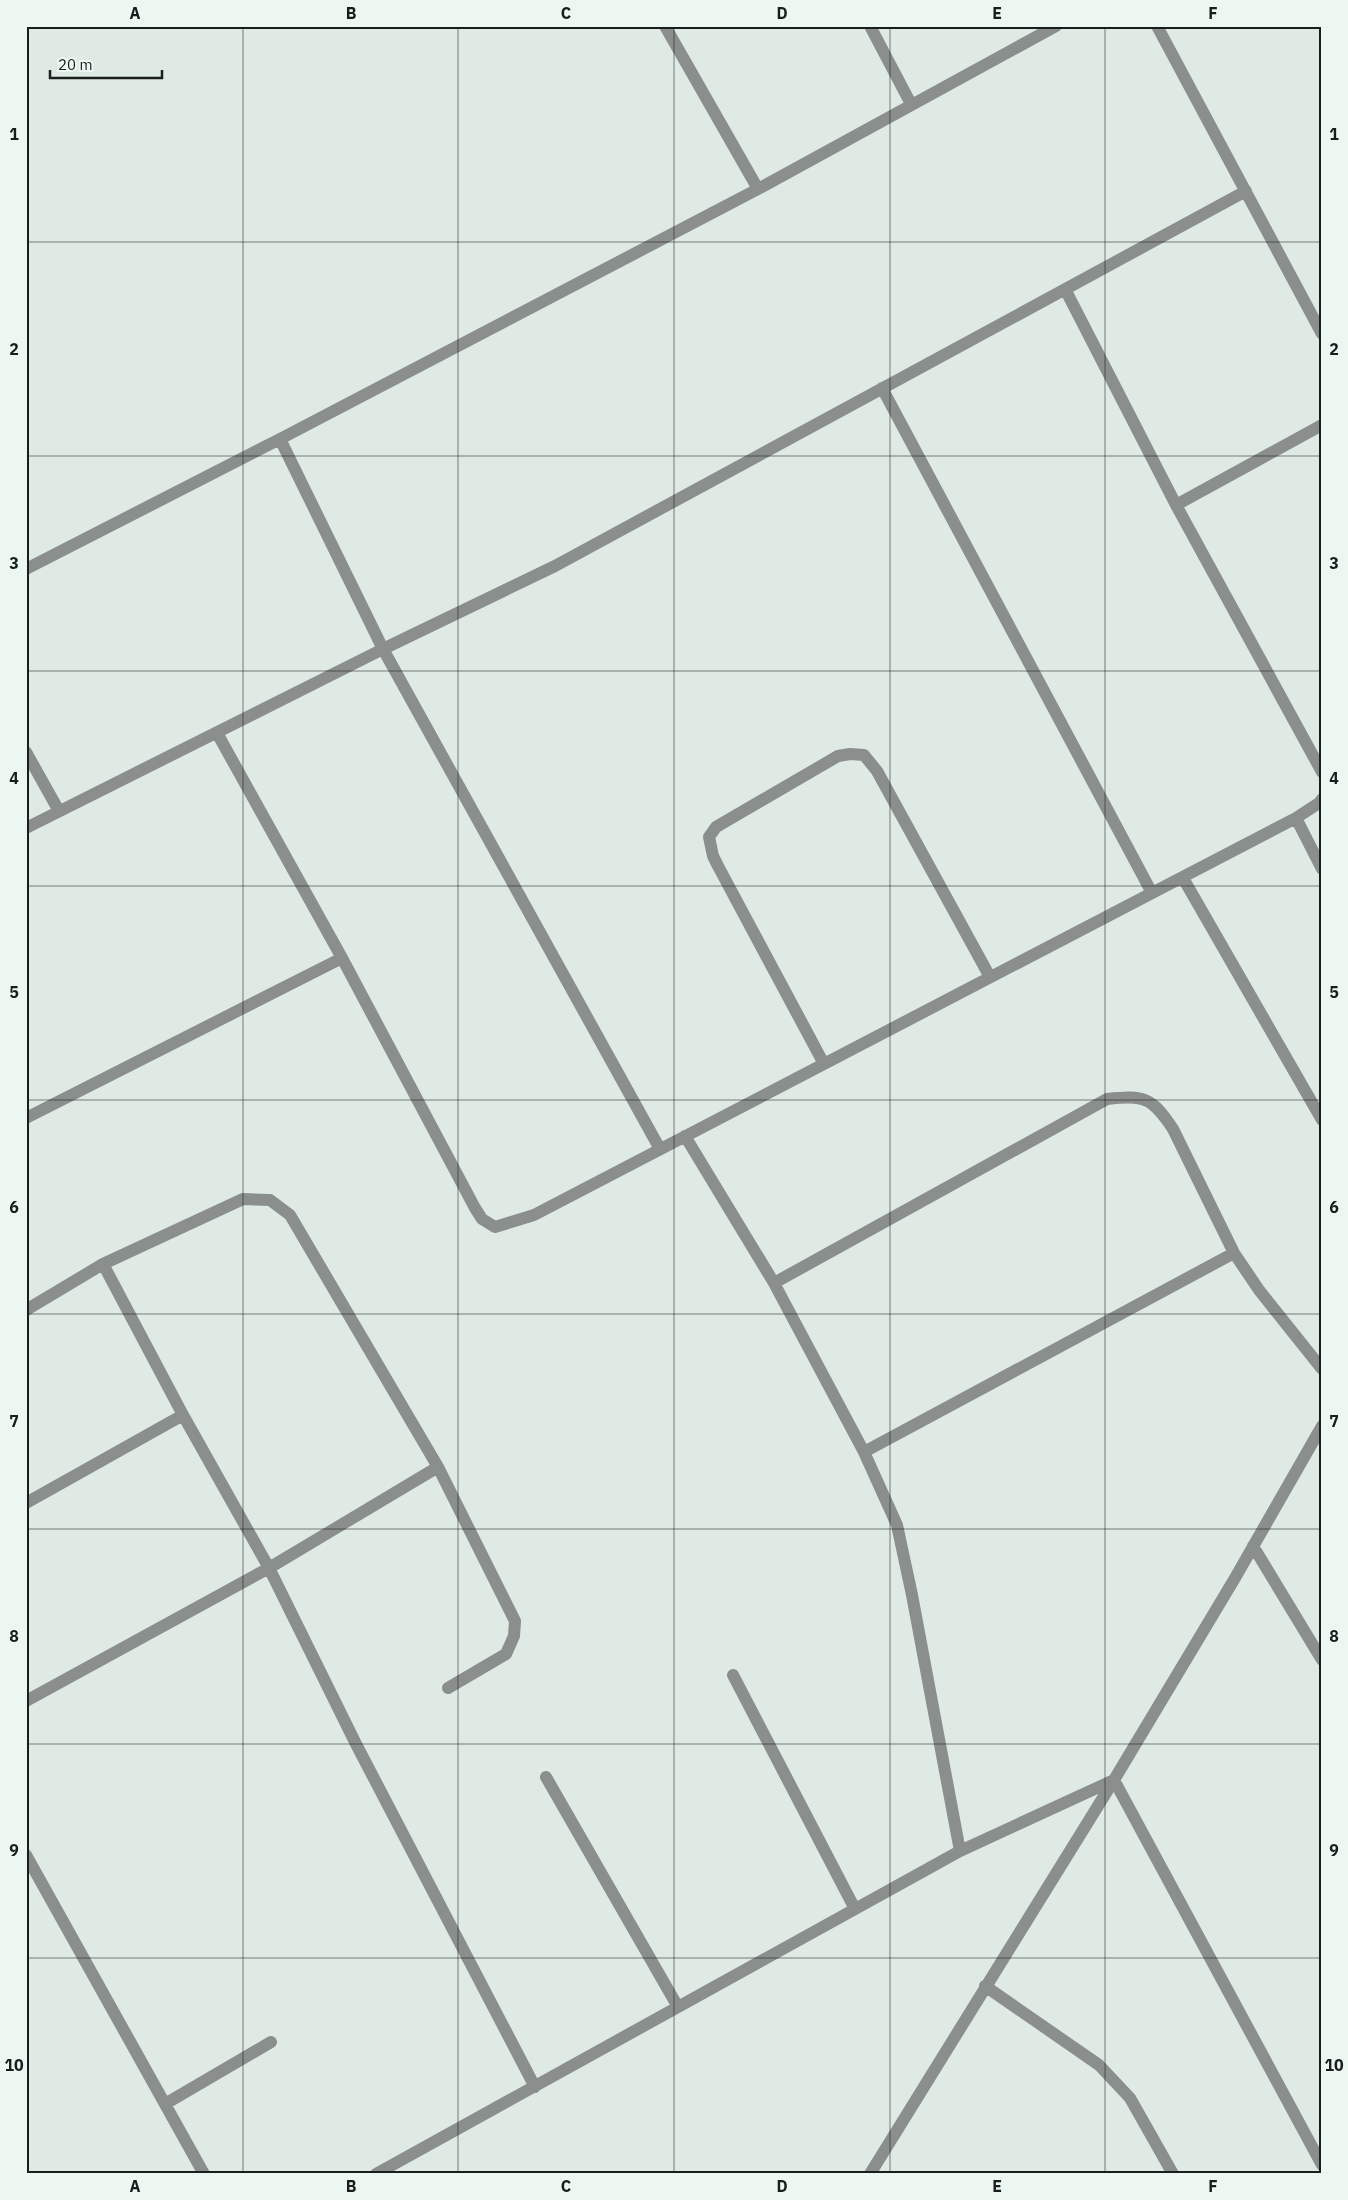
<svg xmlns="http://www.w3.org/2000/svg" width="1348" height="2200" font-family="'IBM Plex Sans',sans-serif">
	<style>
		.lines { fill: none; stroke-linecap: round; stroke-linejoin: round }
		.minor { stroke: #8a8e8c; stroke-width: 12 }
		.grid { fill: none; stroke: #191d1b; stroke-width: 1; stroke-opacity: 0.55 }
		.neatline { fill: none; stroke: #191d1b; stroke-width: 2 }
		.grid-label { font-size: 16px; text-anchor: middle; font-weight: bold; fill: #191d1b }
	</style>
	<rect width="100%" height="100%" fill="#e0eae5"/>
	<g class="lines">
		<path class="minor" d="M665 26 758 189
			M870 26 911 104
			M1157 26 1322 334
			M1065 289 1176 505 1322 772
			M882 388 1152 893
			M1176 505 1322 425
			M26 569 280 439 758 189 1056 26
			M217 733 342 958 475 1208 482 1219 495 1227 534 1215 1296 818 1319 803 1322 799
			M26 752 59 811
			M1296 818 1322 869
			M26 828 383 649 280 439
			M1183 878 1322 1120
			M824 1064 718 866 713 856 709 837 716 827 838 756 850 754 864 755 877 771 990 977
			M26 1118 342 958
			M685 1136 774 1283 864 1452 897 1525 912 1595 960 1851
			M660 1149 383 649 555 566 1246 191
			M103 1264 183 1415 269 1568 356 1744 535 2087
			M774 1283 1107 1099C1144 1095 1152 1097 1173 1129L1234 1253 1259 1290 1322 1369
			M26 1310 103 1264 243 1199 270 1200 290 1215 438 1467 515 1621 514 1636 506 1654 448 1688
			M864 1452 1234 1253
			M26 1503 183 1415
			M1253 1546 1322 1660
			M733 1675 855 1909
			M26 1701 269 1568 438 1467
			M546 1777 678 2007
			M26 1855 204 2174
			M985 1986 1099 2065 1130 2098 1173 2174
			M165 2104 271 2042
			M376 2174 960 1851 1114 1780 1322 2165
			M870 2174 1114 1780 1235 1578 1322 1426"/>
	</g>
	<path class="grid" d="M243 26V2174M458 26V2174M674 26V2174M890 26V2174M1105 26V2174M26 242H1322M26 456H1322M26 671H1322M26 886H1322M26 1100H1322M26 1314H1322M26 1529H1322M26 1744H1322M26 1958H1322"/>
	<rect width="1348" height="2200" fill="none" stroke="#edf7f2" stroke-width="55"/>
	<path d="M50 70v8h112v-8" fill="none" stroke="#191d1b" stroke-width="2.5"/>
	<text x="58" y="70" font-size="15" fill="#191d1b" stroke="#edf7f2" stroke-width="4" paint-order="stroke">20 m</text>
	<rect x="28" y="28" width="1292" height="2144" class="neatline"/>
	<g class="grid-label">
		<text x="135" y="19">A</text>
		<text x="351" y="19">B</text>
		<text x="566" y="19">C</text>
		<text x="782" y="19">D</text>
		<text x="997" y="19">E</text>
		<text x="1213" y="19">F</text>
		<text x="14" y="140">1</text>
		<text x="1334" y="140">1</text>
		<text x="14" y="355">2</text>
		<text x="1334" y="355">2</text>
		<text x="14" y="569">3</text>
		<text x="1334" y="569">3</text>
		<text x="14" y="784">4</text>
		<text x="1334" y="784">4</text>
		<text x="14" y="998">5</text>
		<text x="1334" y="998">5</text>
		<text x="14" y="1213">6</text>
		<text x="1334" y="1213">6</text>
		<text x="14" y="1427">7</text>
		<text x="1334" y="1427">7</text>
		<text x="14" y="1642">8</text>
		<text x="1334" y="1642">8</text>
		<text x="14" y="1856">9</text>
		<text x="1334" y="1856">9</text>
		<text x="14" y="2071">10</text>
		<text x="1334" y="2071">10</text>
		<text x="135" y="2192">A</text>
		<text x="351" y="2192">B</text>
		<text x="566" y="2192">C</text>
		<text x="782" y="2192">D</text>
		<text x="997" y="2192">E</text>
		<text x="1213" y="2192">F</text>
	</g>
</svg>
